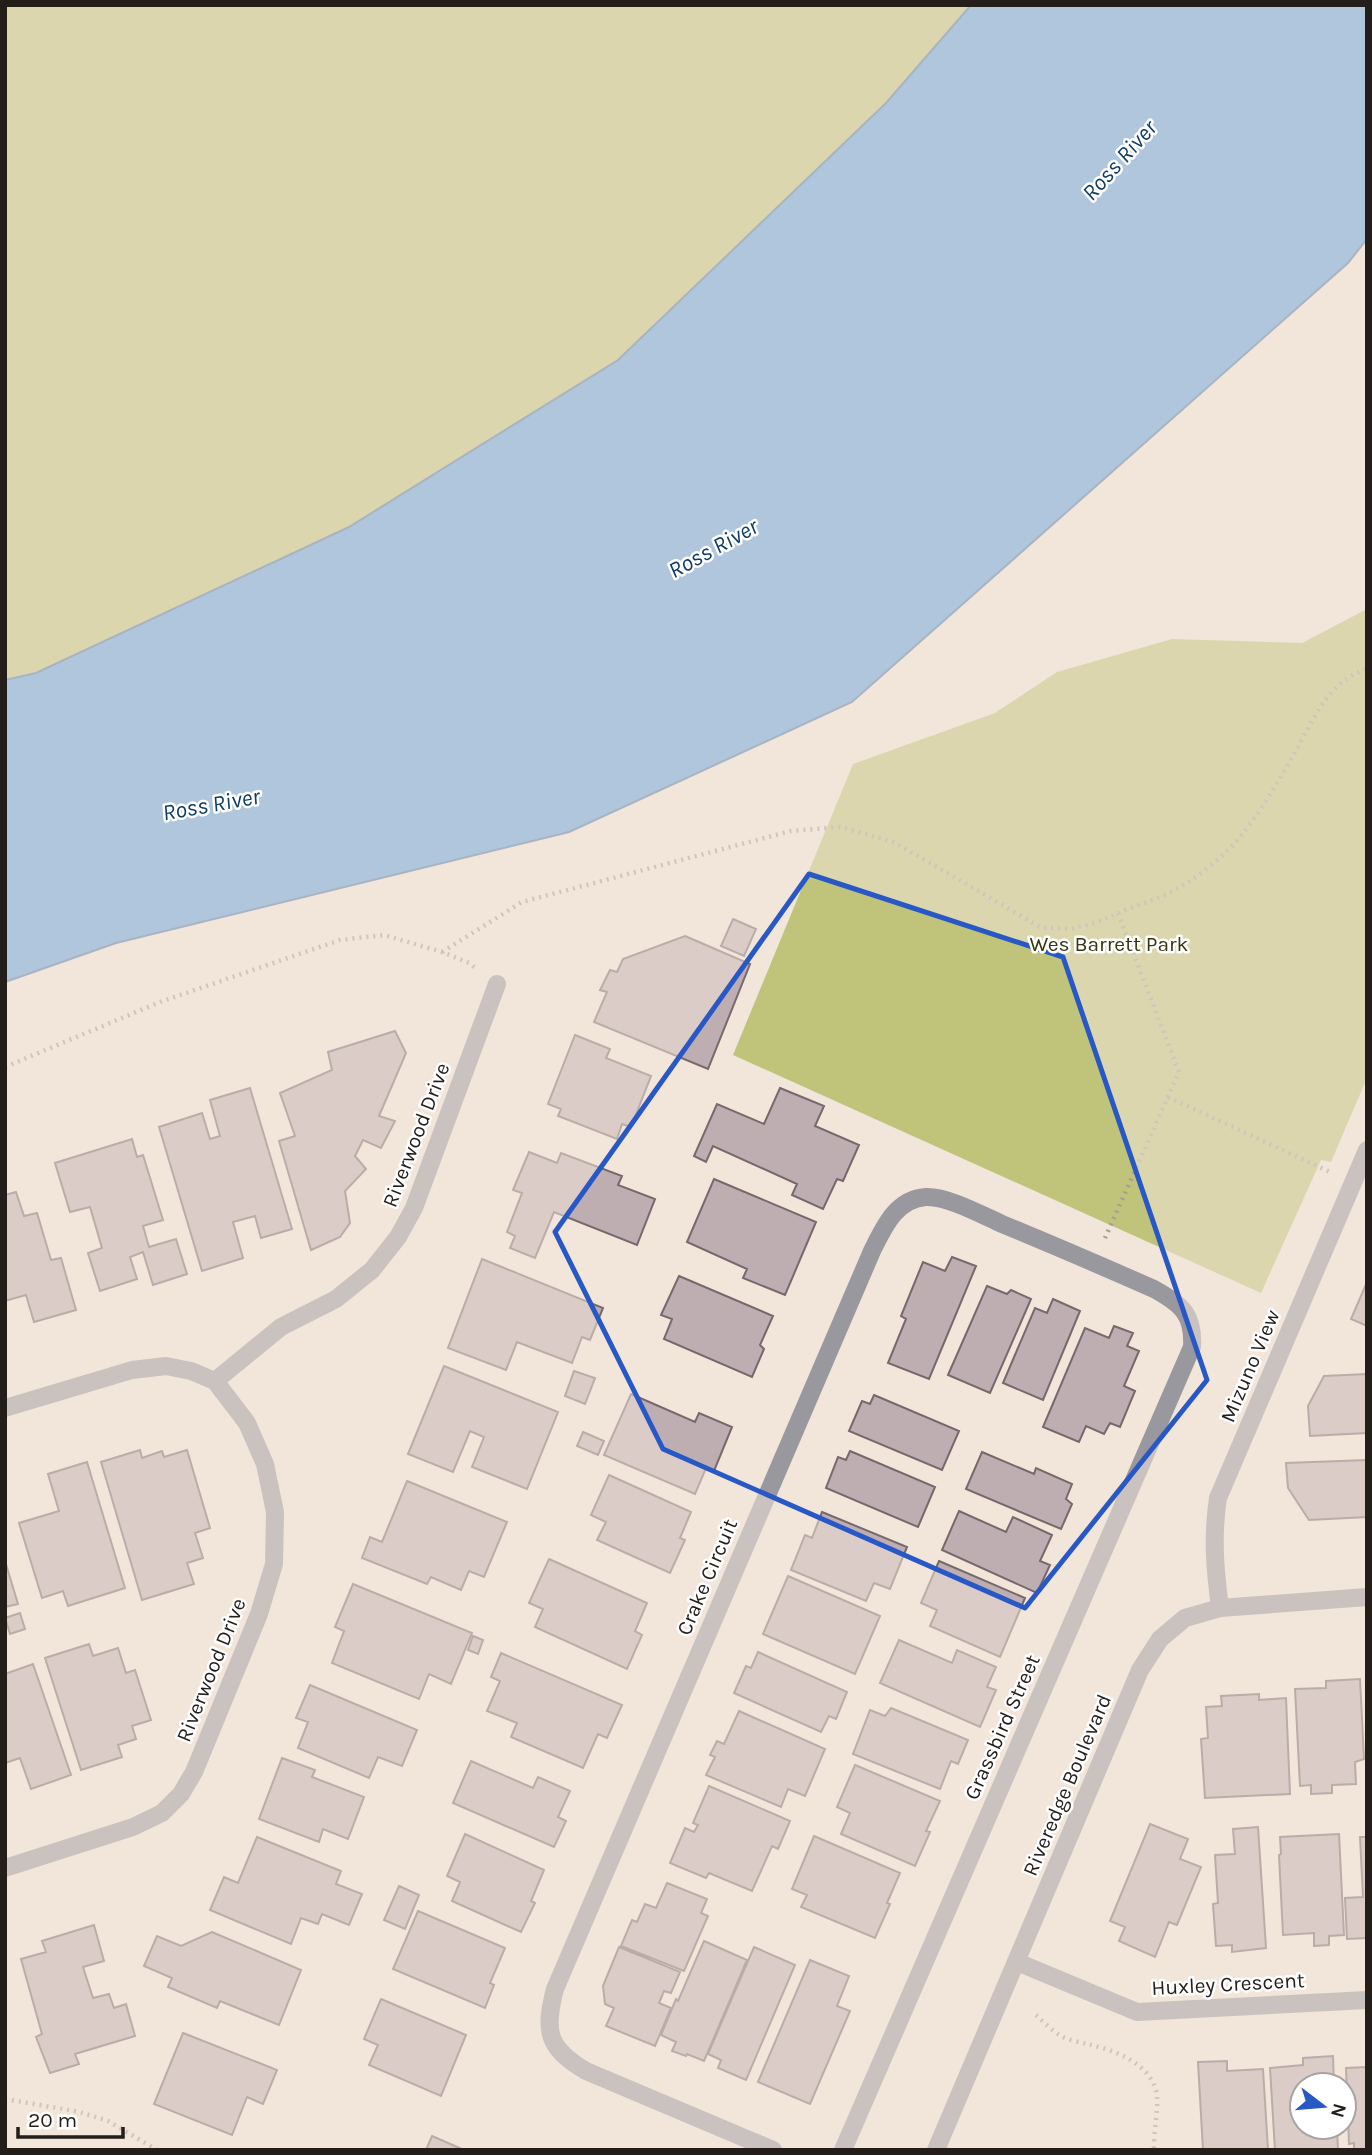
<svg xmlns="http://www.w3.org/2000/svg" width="1372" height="2155" font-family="Karla,sans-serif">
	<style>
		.green { fill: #c0c47b }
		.water { fill: #619fdd; stroke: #4e78a2; stroke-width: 2 }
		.building { fill: #beaeb2; stroke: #77686c; stroke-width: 2 }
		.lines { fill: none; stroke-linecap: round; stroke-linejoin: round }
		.path { stroke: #a89e96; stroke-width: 4.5; stroke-dasharray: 2 5; stroke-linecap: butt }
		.minor { stroke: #99989e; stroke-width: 18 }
		.tertiary { stroke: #99989e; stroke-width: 18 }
		.marked { fill: none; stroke: #2858c6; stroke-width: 5; stroke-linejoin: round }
		.labels { text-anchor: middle; stroke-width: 5; stroke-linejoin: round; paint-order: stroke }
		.park-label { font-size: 21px; fill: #35360f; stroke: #fff }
		.street-label { font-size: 21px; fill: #231e1a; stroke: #fff }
		.water-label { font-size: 23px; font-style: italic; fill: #0e3c65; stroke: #fff }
	</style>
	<rect width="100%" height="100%" fill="#f2e5da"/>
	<path class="green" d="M5 5H971L886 103 618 360 349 527 36 673 5 680Z
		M1367 609V1078L1331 1162 1321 1160 1261 1293 733 1055 853 764 995 713 1057 672 1172 639 1302 643Z"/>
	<path class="water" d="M971 5H1367V239L1348 263 852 702 569 832 116 943 5 982V680L36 673 349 527 618 360 886 103Z"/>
	<path class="building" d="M733 919 756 929 744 956 721 946Z
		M685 936 750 964 708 1069 594 1022 607 992 600 990 610 970 617 972 623 959Z
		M395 1031 406 1053 379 1116 395 1121 381 1148 363 1140 355 1156 366 1169 345 1191 350 1223 340 1237 311 1250 279 1141 295 1136 280 1093 332 1070 328 1052Z
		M575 1035 610 1049 606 1058 651 1076 631 1127 622 1124 617 1139 558 1116 561 1109 548 1104Z
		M250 1088 292 1229 261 1238 255 1216 233 1222 243 1258 202 1271 159 1127 202 1113 210 1139 220 1136 210 1100Z
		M780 1088 824 1106 815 1126 859 1145 843 1181 837 1179 823 1209 792 1195 797 1184 713 1146 706 1162 694 1156 717 1104 764 1124Z
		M132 1139 137 1157 143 1155 163 1220 143 1226 149 1247 176 1239 187 1274 153 1285 143 1252 130 1257 137 1279 100 1291 88 1253 102 1248 90 1207 70 1212 55 1163Z
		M529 1152 557 1163 561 1153 622 1176 618 1185 655 1199 637 1245 554 1212 535 1258 510 1248 515 1236 507 1232 522 1193 513 1190Z
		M714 1179 816 1222 785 1295 743 1278 747 1269 687 1242Z
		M16 1192 24 1216 37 1213 51 1260 61 1258 76 1310 34 1322 26 1295 5 1301V1195Z
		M952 1257 976 1266 929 1379 888 1363 906 1319 901 1316 923 1262 945 1271Z
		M482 1259 603 1308 590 1340 582 1337 572 1363 517 1342 506 1370 448 1348Z
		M679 1276 773 1316 760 1345 764 1349 752 1377 664 1339 672 1319 661 1315Z
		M1367 1282V1326L1351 1319Z
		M987 1286 1007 1294 1011 1290 1031 1299 990 1393 948 1375Z
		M1053 1299 1080 1311 1043 1400 1003 1383 1035 1308 1047 1313Z
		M1114 1326 1133 1333 1127 1346 1139 1351 1124 1386 1135 1391 1120 1427 1110 1423 1104 1434 1086 1426 1079 1442 1043 1427 1085 1328 1109 1338Z
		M444 1366 558 1412 527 1489 472 1467 484 1437 470 1431 453 1472 408 1454Z
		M574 1371 595 1378 585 1404 565 1396Z
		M1367 1374V1433L1310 1436 1308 1406 1324 1376Z
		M631 1394 695 1422 699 1413 732 1427 714 1471 706 1468 695 1494 604 1455Z
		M874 1395 959 1431 942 1470 849 1431 862 1401 870 1404Z
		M583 1432 604 1441 598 1455 577 1446Z
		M140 1450 142 1458 162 1451 164 1457 187 1450 210 1528 195 1533 203 1558 187 1563 194 1584 142 1600 101 1462Z
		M850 1451 935 1487 918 1527 826 1488 838 1457 846 1460Z
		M982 1452 1034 1474 1036 1468 1072 1484 1066 1499 1072 1504 1061 1529 966 1489Z
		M1367 1460V1517L1309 1520 1288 1488 1286 1463Z
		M87 1462 125 1588 68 1606 63 1591 42 1598 19 1523 59 1511 48 1474Z
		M609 1475 691 1512 680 1538 685 1540 670 1573 597 1540 606 1522 591 1515Z
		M407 1481 507 1522 484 1577 469 1571 461 1590 431 1577 427 1584 362 1558 370 1537 382 1542Z
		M959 1511 1006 1532 1013 1517 1052 1535 1040 1561 1050 1565 1037 1593 942 1550Z
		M822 1512 907 1547 890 1589 874 1583 866 1601 791 1570 805 1535 812 1538Z
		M549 1559 647 1603 635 1631 642 1635 627 1669 535 1627 543 1609 529 1603Z
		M5 1561 18 1604 5 1607Z
		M939 1561 1025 1598 1000 1657 930 1626 937 1610 921 1603Z
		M788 1576 880 1616 855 1674 763 1634Z
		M353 1584 472 1633 451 1684 429 1674 419 1699 332 1663 344 1631 335 1627Z
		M20 1613 25 1629 10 1634 5 1618Z
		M473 1636 483 1640 478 1654 468 1650Z
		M899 1640 952 1663 957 1650 996 1667 987 1687 996 1690 980 1727 880 1683Z
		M89 1644 93 1656 118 1648 126 1673 135 1670 151 1720 132 1726 136 1739 118 1745 122 1757 81 1770 45 1658Z
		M758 1652 847 1692 836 1719 829 1716 821 1732 734 1693 746 1666 751 1668Z
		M501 1653 622 1705 607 1738 598 1734 583 1768 511 1737 517 1723 487 1711 500 1681 491 1677Z
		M33 1664 71 1775 31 1789 20 1758 5 1763V1674Z
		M1360 1679 1364 1759 1355 1762 1356 1784 1332 1785V1793L1311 1794V1785L1300 1786 1295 1689 1326 1688V1681Z
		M310 1685 417 1730 402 1766 378 1757 369 1778 298 1748 308 1722 296 1718Z
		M1259 1694V1700L1286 1698 1290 1794 1205 1798 1201 1739 1208 1738 1206 1707 1222 1706 1221 1696Z
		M891 1708 968 1740 958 1764 951 1761 940 1789 853 1754 870 1710 885 1716Z
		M739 1711 825 1749 805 1796 788 1789 781 1807 706 1775 715 1757 710 1755 717 1741 724 1744Z
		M282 1758 315 1770 312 1777 364 1797 348 1839 323 1829 319 1842 259 1819Z
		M471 1761 533 1788 538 1777 570 1791 558 1817 566 1821 554 1847 453 1803Z
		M855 1765 940 1801 926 1831 930 1832 915 1866 841 1834 850 1813 837 1807Z
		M709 1786 790 1821 778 1849 772 1846 752 1891 709 1873 706 1878 670 1863 685 1828 694 1832 698 1825 693 1823Z
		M1150 1824 1188 1839 1180 1859 1201 1867 1177 1925 1169 1922 1155 1957 1119 1941 1125 1927 1110 1921Z
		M1258 1827 1266 1948 1232 1952V1945L1216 1946 1213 1904 1218 1903 1215 1855 1235 1854 1233 1829Z
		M465 1834 544 1870 531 1901 535 1903 521 1932 452 1901 460 1882 447 1876Z
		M1339 1834 1344 1935 1329 1936V1945L1314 1946V1933L1283 1935 1279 1855 1281 1854 1280 1837Z
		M814 1836 900 1873 887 1903 890 1904 875 1938 801 1907 807 1895 792 1889Z
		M257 1837 341 1871 336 1884 362 1894 349 1925 322 1914 318 1924 301 1918 291 1944 210 1910 224 1877 238 1883Z
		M1360 1837H1367V1938L1347 1939 1345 1898 1363 1897Z
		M667 1883 707 1899 701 1913 708 1916 684 1971 621 1946 632 1920 637 1922 645 1904 656 1908Z
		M399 1886 419 1895 405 1929 384 1920Z
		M418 1911 505 1948 490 1983 494 1985 485 2008 393 1969Z
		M94 1925 104 1961 83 1967 93 1998 109 1994 114 2008 126 2004 135 2036 75 2054 79 2064 50 2073 36 2037 42 2034 21 1959 46 1952 42 1941Z
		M212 1932 301 1970 279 2025 220 2001 217 2008 168 1987 172 1978 144 1966 157 1936 181 1946Z
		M704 1941 747 1960 704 2061 687 2054 686 2056 672 2051 676 2042 661 2035 676 1999 678 2001Z
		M619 1947 680 1972 671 1993 664 1991 659 2003 671 2008 655 2046 606 2026 614 2008 605 2004 603 1986Z
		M754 1947 795 1965 746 2080 718 2068 721 2060 708 2054Z
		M810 1960 849 1976 837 2006 850 2011 810 2104 758 2082Z
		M381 1999 466 2035 441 2096 369 2065 378 2045 364 2039Z
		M183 2033 277 2070 263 2104 247 2097 232 2135 154 2104Z
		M1333 2056 1334 2085H1302V2127H1337L1338 2150H1275L1270 2068 1303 2065V2058Z
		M1227 2061V2071L1263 2069 1268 2150H1203L1198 2062Z
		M1367 2067V2150H1354V2143L1349 2144 1346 2068Z
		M432 2136 464 2150H426Z"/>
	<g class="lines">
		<path class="path" d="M1118 913C1139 904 1163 898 1182 886 1197 877 1213 864 1225 853 1250 830 1276 785 1293 756 1312 723 1327 681 1367 669
			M442 952 522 902 791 831 840 827 894 842 1042 928 1072 929 1098 922 1118 913 1179 1072 1105 1238
			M5 1067 160 1002 340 940 384 935 442 952 469 963 478 970
			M1168 1097 1330 1172
			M1036 2015C1044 2022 1052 2031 1061 2036 1068 2040 1079 2042 1087 2044 1113 2050 1147 2061 1156 2090 1160 2105 1153 2132 1154 2150
			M5 2099 80 2112 108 2121 157 2150"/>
		<path class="minor" d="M215 1381 281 1327 336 1299 372 1270 398 1237 414 1208 497 984
			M5 1408 132 1370 166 1366 191 1371 215 1381 247 1423 265 1464 275 1512 274 1564 259 1614 194 1772 181 1794 162 1813 133 1827 5 1868
			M1220 1608C1215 1569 1212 1537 1218 1498L1367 1150
			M1017 1962 1137 2012 1367 2000
			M773 2150 586 2071C547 2048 544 2031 555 1989L872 1251C884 1227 896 1199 926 1197 947 1196 982 1215 1002 1224 1053 1245 1104 1267 1154 1289 1181 1304 1194 1314 1192 1347L843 2150"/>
		<path class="tertiary" d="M936 2150 1140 1670 1160 1639 1185 1618 1220 1608 1367 1597"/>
	</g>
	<path d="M0 0H1372V2155H0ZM809 874 1063 957 1207 1380 1025 1608 663 1449 555 1232Z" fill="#f2e5da" fill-opacity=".55" fill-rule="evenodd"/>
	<path class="marked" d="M809 874 1063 957 1207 1380 1025 1608 663 1449 555 1232Z"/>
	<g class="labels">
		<g class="park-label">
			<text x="1109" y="951">Wes Barrett Park</text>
		</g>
		<g class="street-label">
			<text transform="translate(416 1135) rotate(-69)" y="7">Riverwood Drive</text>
			<text transform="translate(1250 1366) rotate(-67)" y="7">Mizuno View</text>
			<text transform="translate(707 1577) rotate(-67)" y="7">Crake Circuit</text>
			<text transform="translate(211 1670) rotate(-68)" y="7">Riverwood Drive</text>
			<text transform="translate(1002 1727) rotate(-66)" y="7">Grassbird Street</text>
			<text transform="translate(1067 1785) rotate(-67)" y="7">Riveredge Boulevard</text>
			<text transform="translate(1228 1984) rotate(-3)" y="7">Huxley Crescent</text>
		</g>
		<g class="water-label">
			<text transform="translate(1119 160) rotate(-48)" y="8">Ross River</text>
			<text transform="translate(713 548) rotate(-29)" y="8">Ross River</text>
			<text transform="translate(211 804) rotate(-10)" y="8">Ross River</text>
		</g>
	</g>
	<rect width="1372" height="2155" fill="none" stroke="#231e1a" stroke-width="14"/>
	<g transform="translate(1323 2106) rotate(106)"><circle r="33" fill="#ffffff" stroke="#a7a5a3" stroke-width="2"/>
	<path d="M0-5L12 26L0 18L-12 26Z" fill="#2858c6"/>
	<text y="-10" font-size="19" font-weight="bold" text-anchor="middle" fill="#231e1a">N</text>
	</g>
	<path d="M18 2127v10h105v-10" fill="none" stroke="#231e1a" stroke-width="3.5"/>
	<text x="28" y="2127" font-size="21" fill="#231e1a" stroke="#ffffff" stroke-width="5" paint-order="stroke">20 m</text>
</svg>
